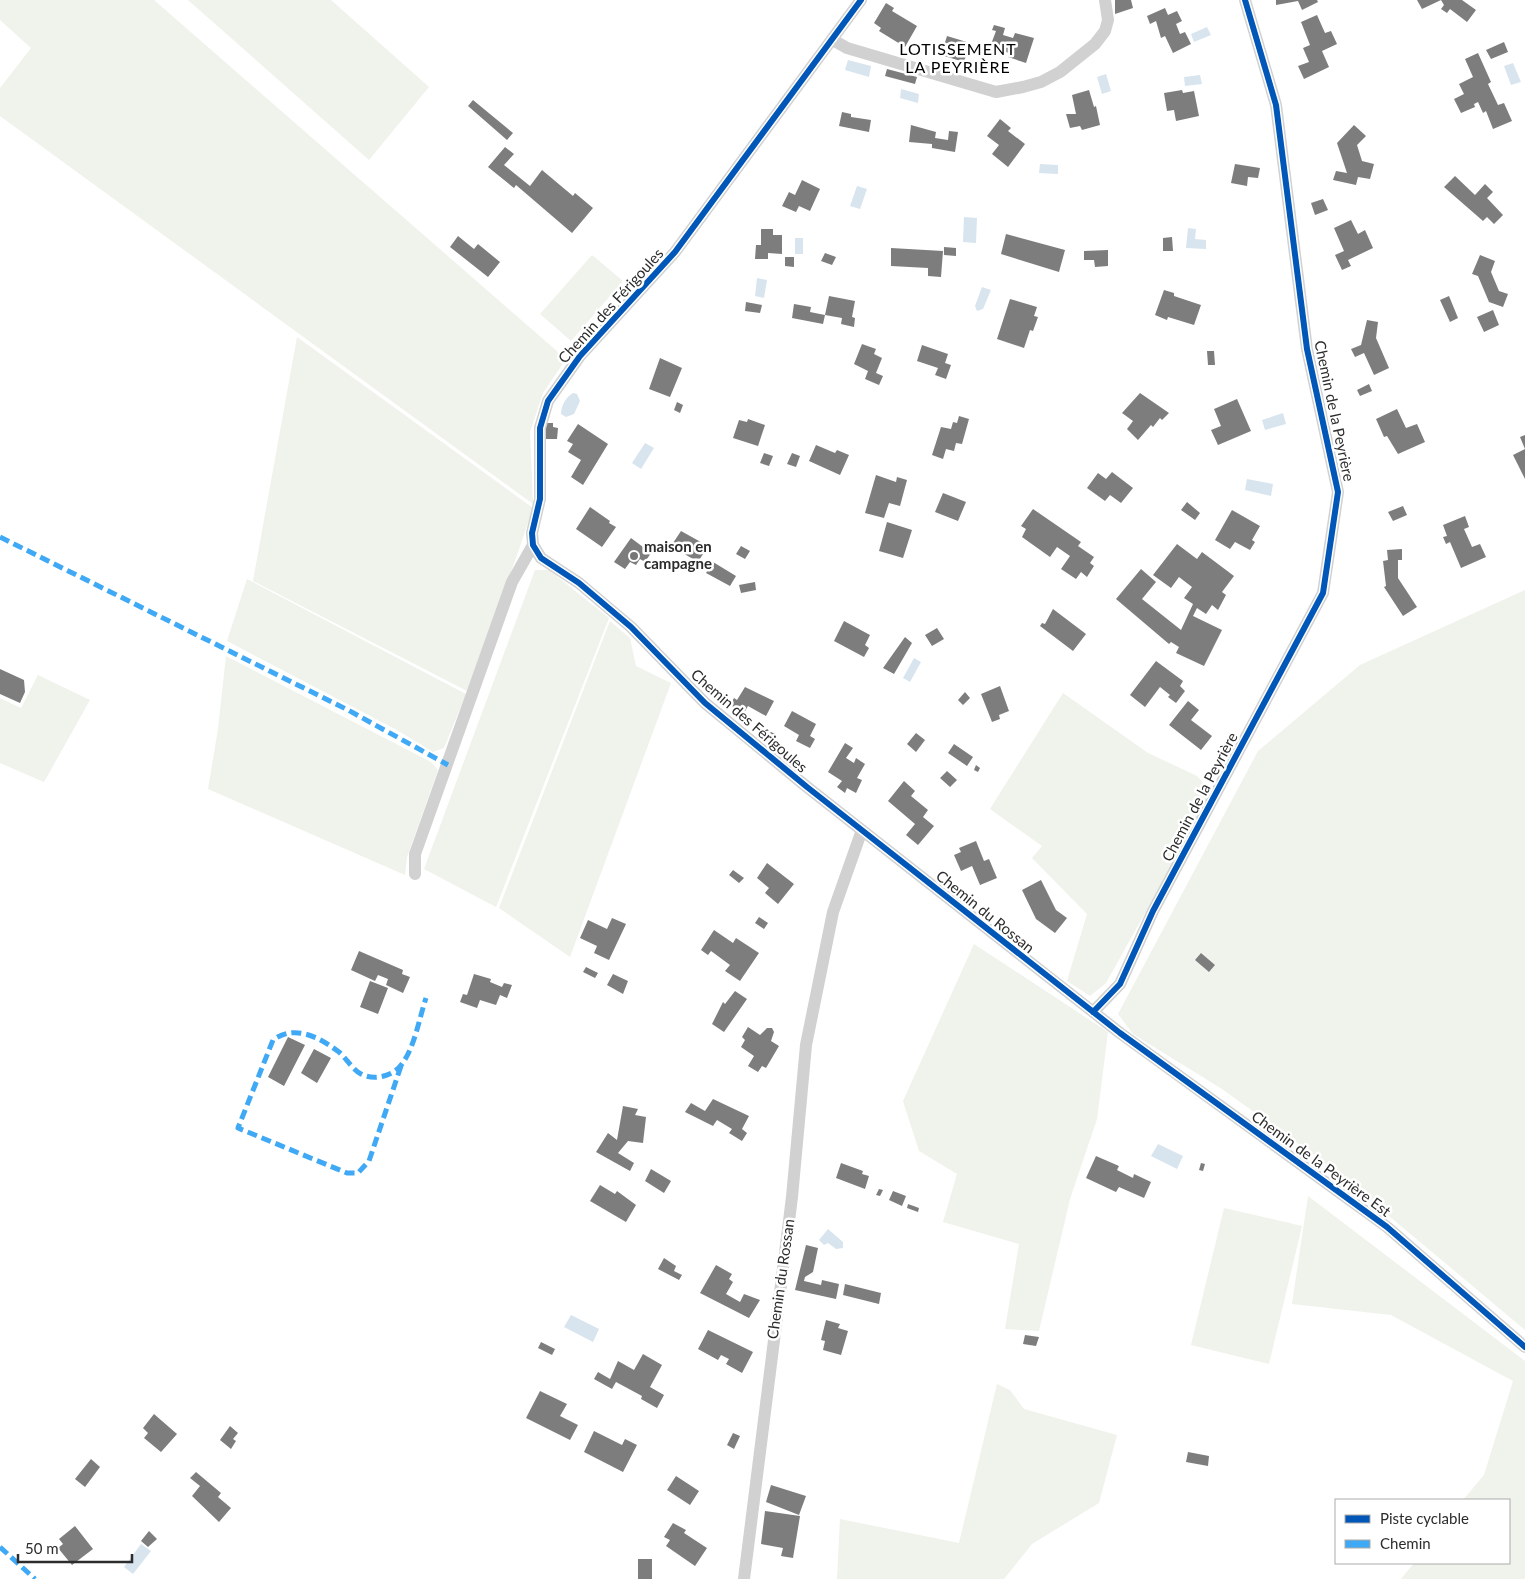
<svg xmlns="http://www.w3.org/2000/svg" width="1525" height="1579" font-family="Lato,sans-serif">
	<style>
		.green { fill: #eff3eb }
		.water { fill: #d8e5ef }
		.building { fill: #7d7d7d }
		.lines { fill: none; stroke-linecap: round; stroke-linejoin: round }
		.street { stroke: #d1d1d1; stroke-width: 12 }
		.quiet { stroke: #3fa9f5; stroke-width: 5; stroke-dasharray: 10 5; stroke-linecap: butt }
		.cycleway-casing { stroke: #fff; stroke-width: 9 }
		.cycleway { stroke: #0057b8; stroke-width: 6 }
		.poi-dot { fill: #767676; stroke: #fff; stroke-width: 2 }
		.labels { text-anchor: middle; stroke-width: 5; stroke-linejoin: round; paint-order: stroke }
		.street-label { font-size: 15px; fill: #2c2c2c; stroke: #fff }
		.poi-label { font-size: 15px; font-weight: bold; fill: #2c2c2c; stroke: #fff; text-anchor: start }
		.neighbourhood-label { font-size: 16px; letter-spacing: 1px; fill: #000; stroke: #fff }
	</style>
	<rect width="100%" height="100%" fill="#fff"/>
	<path class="green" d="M0 0H154L566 359 543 393 530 432 533 504 0 116V88L31 48 0 20Z
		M188 0H331L429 87 369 160Z
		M592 255 623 281 571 341 540 314Z
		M297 337 533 508 516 558 467 691 253 581Z
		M535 570H549L609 618 496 907 424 869Z
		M247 579 466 694 444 748 433 752 397 730 227 641Z
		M1525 590V1330L1333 1169 1222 1089 1133 1034 1118 1014 1258 751 1360 665Z
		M610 621 630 638 636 666 671 683 570 957 499 908Z
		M226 656 431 762 438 770 407 857 405 875 208 789 218 729Z
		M38 675 90 700 44 782 0 763V698L21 708Z
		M1063 693 1148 753 1197 776 1212 793 1106 983 1090 996 1067 981 1087 914 1032 858 1042 846 990 809Z
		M974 944 1108 1032 1097 1119 1070 1199 1039 1331 1005 1329 1019 1244 943 1222 957 1174 919 1151 903 1101Z
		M1308 1196 1525 1361V1579H1401L1414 1563H1509V1500H1463L1484 1475 1513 1381 1391 1315 1292 1304Z
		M1224 1208 1302 1226 1269 1364 1191 1345Z
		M997 1384 1010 1390 1024 1409 1117 1435 1099 1503 1032 1544 1004 1579H837L840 1519 959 1543Z"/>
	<path class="water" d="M1207 27 1211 35 1194 42 1191 34Z
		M848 60 871 66 869 77 845 70Z
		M1513 63 1521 82 1511 85 1504 66Z
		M1106 74 1111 91 1102 94 1097 77Z
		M1200 75 1202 84 1185 86 1184 77Z
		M901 89 919 94 918 103 900 98Z
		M1040 164 1058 165V174L1039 173Z
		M857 186 867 189 860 209 850 206Z
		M964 217 977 218 976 243 963 242Z
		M1188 228 1196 229 1195 239 1206 240V249L1186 248Z
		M795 238H803V254H795Z
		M757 278 767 280 764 298 755 296Z
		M982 287 991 290 983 309 977 311 975 306Z
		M573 393 577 394 580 401 574 414 566 417 561 414C561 406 566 397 573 393Z
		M1283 413 1286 424 1265 430 1262 420Z
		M645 443 654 448 641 469 632 463Z
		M1247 479 1273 484 1271 496 1245 490Z
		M914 658 921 662 910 682 903 678Z
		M1158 1144 1183 1156 1177 1169 1151 1156Z
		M828 1229 843 1242V1248L836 1249 828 1243 824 1245 819 1240Z
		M571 1315 599 1329 593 1342 564 1327Z
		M141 1544 151 1551 133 1574 124 1567Z"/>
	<path class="building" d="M1115 0H1131L1133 8 1115 14Z
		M1276 0H1317L1318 2 1302 10 1298 1 1276 5Z
		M1417 0H1462L1476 10 1467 22 1450 9 1447 13 1441 9 1444 5 1441 0 1422 9Z
		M886 3 894 8 892 11 917 26 905 47 879 31 881 28 874 23Z
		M1165 8 1168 15 1177 11 1182 21 1176 24 1180 34 1185 32 1191 44 1173 53 1165 36 1161 38 1156 21 1150 24 1147 16Z
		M1317 15 1325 33 1331 31 1337 44 1322 51 1329 67 1304 79 1298 66 1309 62 1303 48 1310 45 1301 22Z
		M994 25 1005 28 1003 35 1013 38 1015 33 1034 38 1026 63 1008 57 1009 53 990 47 996 31 992 30Z
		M947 36 970 43 964 62 941 55Z
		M1504 42 1508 52 1491 59 1486 50Z
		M1478 53 1491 82 1488 84 1498 105 1504 103 1512 121 1493 129 1486 111 1483 113 1478 102 1474 104 1475 107 1461 113 1454 99 1464 94 1459 84 1473 77 1465 59Z
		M887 69 917 77 915 84 885 76Z
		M1089 90 1094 107 1096 106 1100 125 1082 130 1080 126 1070 128 1066 114H1076L1072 95Z
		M1182 90 1183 93 1194 91 1199 116 1176 121 1174 110 1167 111 1164 93Z
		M473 100 513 133 507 140 468 106Z
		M842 112 851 114V117L871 120 869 132 839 126Z
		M1000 119 1011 128 1008 131 1025 144 1008 167 992 154 999 145 987 136Z
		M911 125 936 132 935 138 948 140 949 131 958 132 955 152 932 148V144L909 142Z
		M1354 125 1366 136 1357 145 1362 161 1374 164 1370 179 1358 177 1356 185 1333 180 1336 171 1347 173 1337 143Z
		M505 147 514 154 504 165 530 186 542 170 573 196 575 193 593 208 572 233 516 185 514 188 488 167Z
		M1235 164 1260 168 1258 178 1248 177 1247 186 1231 183Z
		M1455 176 1475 195 1485 184 1493 192 1487 198 1503 215 1494 224 1487 217 1483 221 1444 187Z
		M802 180 820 189 810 211 799 206 796 212 782 206 789 192 795 195Z
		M1323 199 1328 210 1315 215 1311 203Z
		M1351 220 1358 234 1365 230 1373 248 1348 260 1351 266 1342 270 1335 255 1344 251 1334 228Z
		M761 229H773V235H782V254L768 253V259H755L756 245H761Z
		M1006 234 1065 250 1059 272 1001 254Z
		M458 236 474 249 478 244 500 262 488 277 450 247Z
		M1172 237 1173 251H1163V238Z
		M944 247 956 248V256L944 255Z
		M891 248 943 251 941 277 928 276V268L891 266Z
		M1108 250V266L1095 267 1094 260H1084V251Z
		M825 253 836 257 832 265 821 261Z
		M1480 255 1495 261 1491 272 1499 291 1508 294 1503 307 1489 302 1478 276 1472 274Z
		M785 257H794V267L785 266Z
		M1164 290 1174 293V296L1201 305 1194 325 1168 317 1167 320 1155 315Z
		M829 296 855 301 852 317 855 318 854 327 841 324 842 318 825 315Z
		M1449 296 1458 318 1450 322 1440 300Z
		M1010 299 1037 307 1034 316 1038 317 1033 331 1030 330 1024 348 997 339Z
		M746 302 762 305 760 313 745 311Z
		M794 304 811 307 810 312 825 315 823 324 792 318Z
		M1493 310 1499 325 1484 332 1477 317Z
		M1367 320 1378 322 1376 338 1389 368 1374 375 1364 353 1355 357 1351 349 1361 345Z
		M862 344 876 349 874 354 882 358 876 373 883 376 879 385 865 379 868 371 854 364Z
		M922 345 948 354 945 363 951 365 946 379 935 375 938 368 917 361Z
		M1207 351H1214L1215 365H1208Z
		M660 358 682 368 670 397 649 389Z
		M1369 384 1372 391 1360 396 1357 390Z
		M1140 393 1169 413 1162 420 1160 418 1153 427 1151 425 1138 440 1127 429 1133 421 1122 413Z
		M1237 399 1251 431 1218 445 1211 430 1221 426 1214 409Z
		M677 402 683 405 680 413 674 410Z
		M1397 409 1406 428 1417 424 1425 442 1398 454 1387 436 1384 437 1376 419Z
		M959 416 969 419 962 444 956 443 954 451 946 449 943 459 932 455 941 427 951 429 953 422 957 423Z
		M748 419 765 425 758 446 733 438 739 420 747 422Z
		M546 423H553V427L558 428 557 439H545Z
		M578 424 608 444 583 485 571 477 581 460 568 452 573 444 567 441Z
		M1525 435V449L1520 437Z
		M816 445 835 453 837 450 849 455 840 475 809 461Z
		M1525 449V479L1513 455Z
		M764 453 773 456 769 466 760 463Z
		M792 453 800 456 796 467 787 464Z
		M1112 472 1133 488 1121 503 1110 495 1105 501 1087 488 1098 473 1106 479Z
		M876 475 896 482 897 477 907 480 900 506 889 503 884 518 865 513Z
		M943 493 966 502 958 521 935 512Z
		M1187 502 1200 513 1195 520 1181 510Z
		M1403 506 1407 515 1393 521 1388 512Z
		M590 507 610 521 609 523 616 527 602 547 576 529Z
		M1033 509 1081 542 1078 546 1094 557 1090 563 1094 566 1087 577 1081 572 1076 579 1061 569 1070 556 1057 547 1050 557 1022 537 1026 529 1021 526Z
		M1232 510 1260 526 1252 540 1255 542 1250 550 1235 542 1230 549 1215 540Z
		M1465 516 1469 527 1464 529 1472 547 1480 544 1486 557 1461 568 1450 542 1446 544 1443 537 1447 536 1443 525Z
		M887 522 912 530 903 558 879 551Z
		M681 531 708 546 698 562 671 546Z
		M631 538 651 553 645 562 640 559 636 565 630 562 625 569 614 562Z
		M1177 544 1197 559 1202 552 1234 576 1222 592 1226 595 1218 610 1212 605 1206 614 1197 608 1193 616 1222 630 1204 666 1176 653 1179 647 1171 642 1169 644 1116 599 1141 569 1156 582 1142 599 1181 630 1193 604 1184 598 1192 587 1179 577 1171 588 1153 575Z
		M741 546 750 551 745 559 736 554Z
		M1402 549V560H1398V578L1417 607 1403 616 1384 587 1386 586 1383 561 1388 560 1387 550Z
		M713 562 736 576 730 586 706 573Z
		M755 582 756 590 741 593 739 585Z
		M1053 609 1086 634 1073 651 1040 626 1042 623 1045 624Z
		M844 621 870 635 865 645 869 648 864 657 834 641Z
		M937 628 944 639 932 646 925 635Z
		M905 637 912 643 894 674 883 668Z
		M1156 661 1183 681 1180 686 1185 691 1176 703 1168 697 1170 695 1160 687 1145 707 1130 695Z
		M0 669 24 680 25 692 20 703 0 694Z
		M1000 686 1009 711 999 715 1000 719 992 722 981 694Z
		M745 687 774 701 766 716 748 706 744 713 730 705 734 698 737 700Z
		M965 692 970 698 963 705 958 700Z
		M1188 701 1199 710 1191 720 1212 736 1201 750 1169 725Z
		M792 711 816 724 810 736 815 739 810 748 796 741 799 735 784 726Z
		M767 730 777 735 772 744 763 739Z
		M916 733 925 740 916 752 907 744Z
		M845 743 853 748 846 758 854 763 856 758 865 764 857 778 862 780 856 793 847 788 845 793 837 787 842 781 828 772Z
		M954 744 973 757 967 766 948 753Z
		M976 765 980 768 978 772 974 770Z
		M947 771 957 780 950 787 940 778Z
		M904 781 915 791 911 796 928 810 923 817 934 826 918 845 906 835 915 824 888 801Z
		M976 841 984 861 989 859 997 878 980 885 972 866 961 871 954 855 961 852 959 848Z
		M767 863 794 884 778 904 765 893 769 888 757 878Z
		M733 870 744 878 739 883 729 875Z
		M1041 880 1056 910 1067 918 1055 933 1036 919 1022 890Z
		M759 917 768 923 764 929 755 923Z
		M612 918 626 924 609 960 594 953 597 946 580 938 588 920 607 929Z
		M714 930 733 943 736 938 759 953 740 981 725 971 730 965 711 951 708 955 701 950Z
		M359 951 403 970 402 974 410 977 403 993 386 985 388 979 378 975 375 981 351 970Z
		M1201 953 1215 965 1209 972 1195 960Z
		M586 967 598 973 595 978 583 972Z
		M474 974 491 979 490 982 502 987 504 983 512 985 507 998 500 995 496 1005 480 1000 477 1008 460 1002 463 994 467 995Z
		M613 974 628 981 623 994 607 985Z
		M370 981 388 988 378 1014 360 1007Z
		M735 991 747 999 724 1032 712 1024 723 1002 725 1004Z
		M748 1027 760 1035 767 1028H772L774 1032 771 1041 779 1046 766 1068 762 1066 758 1072 748 1066 754 1056 741 1047 745 1040 742 1037Z
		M288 1037 305 1045 284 1086 268 1077Z
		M314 1049 331 1058 317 1083 301 1073Z
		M713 1099 749 1116 742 1129 747 1133 742 1141 729 1133 732 1129 717 1120 713 1126 685 1112 691 1103 705 1111Z
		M623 1106 638 1109 635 1115 646 1117 643 1143 628 1141 618 1153 634 1163 630 1171 596 1152 608 1133 617 1140Z
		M1096 1156 1119 1166 1117 1170 1133 1178 1134 1174 1151 1182 1144 1198 1119 1187 1116 1192 1086 1178Z
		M841 1163 863 1171 862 1174 869 1176 865 1189 836 1178Z
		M1201 1163 1205 1164 1203 1171 1199 1170Z
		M651 1169 671 1181 664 1193 645 1181Z
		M600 1185 615 1194 617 1191 636 1205 626 1222 590 1201Z
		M879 1189 883 1190 880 1196 876 1195Z
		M893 1191 906 1196 902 1206 889 1200Z
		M908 1204 919 1208 918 1212 907 1208Z
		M806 1245 818 1248 813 1272 805 1277 804 1281 821 1285 822 1280 839 1284 836 1299 795 1290Z
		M664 1258 676 1266 674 1271 682 1275 679 1280 658 1269Z
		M716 1265 732 1274 729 1279 733 1282 726 1294 740 1302 744 1294 760 1300 749 1318 700 1293Z
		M845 1284 881 1293 879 1304 843 1295Z
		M826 1320 840 1324 838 1328 848 1331 841 1355 823 1350 825 1341 821 1340Z
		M708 1330 753 1352 742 1373 726 1364 729 1359 721 1355 718 1360 698 1349Z
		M1025 1335 1039 1337 1036 1346 1023 1344Z
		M541 1342 555 1349 552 1355 538 1348Z
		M643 1354 662 1365 650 1387 664 1395 657 1408 641 1399 642 1396 616 1382 612 1389 594 1379 598 1372 610 1379 618 1361 634 1370Z
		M540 1391 567 1404 560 1416 578 1425 570 1440 526 1418Z
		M154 1414 177 1434 161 1452 144 1438 148 1433 143 1428Z
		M230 1426 238 1433 233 1439 236 1441 231 1449 220 1440Z
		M594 1431 622 1445 625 1439 637 1445 623 1472 584 1452Z
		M733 1433 740 1436 734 1449 727 1445Z
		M1188 1452 1209 1456 1208 1466 1186 1462Z
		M91 1459 100 1467 85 1487 75 1479Z
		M196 1472 221 1493 218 1497 231 1508 219 1522 192 1496 200 1486 190 1478Z
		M676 1476 699 1491 690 1505 667 1490Z
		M771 1485 806 1496 799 1515 766 1502Z
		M765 1511 800 1516 793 1558 781 1556 783 1548 761 1544Z
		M673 1523 686 1530 684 1533 707 1548 695 1566 666 1546 670 1540 664 1537Z
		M75 1526 93 1549 72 1565 58 1548 63 1544 59 1539Z
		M149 1531 157 1539 148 1547 141 1541Z
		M638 1559H652V1579H638Z"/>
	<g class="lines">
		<path class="street" d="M861 0 675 252 580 356 548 401 540 428V499L532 533 533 545 541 558 579 583 631 627 705 703 807 787 1120 1033 1387 1227 1525 1347
			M833 40 847 48 996 92 1023 87 1041 82 1060 72 1095 44 1105 31 1108 20 1105 0
			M415 874V854L512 582 533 545
			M1093 1012 1120 984 1153 911 1323 593 1338 492 1307 349 1276 105 1245 0
			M744 1579 792 1197 806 1045 833 912 862 830"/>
		<path class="quiet" d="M0 537 348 710 448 765
			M401 1066 369 1161 358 1173H347L238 1128 273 1040C295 1024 319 1037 339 1052 346 1058 352 1069 361 1074 374 1081 394 1076 402 1064 415 1046 419 1019 426 998
			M0 1547 35 1579"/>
		<g class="cycleway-casing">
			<path id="cycleway" d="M861 0 675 252 580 356 548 401 540 428V499L532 533 533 545 541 558 579 583 631 627 705 703 807 787 1120 1033 1387 1227 1525 1347
				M1093 1012 1120 984 1153 911 1323 593 1338 492 1307 349 1276 105 1245 0"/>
		</g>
		<use href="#cycleway" class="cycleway"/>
	</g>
	<circle class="poi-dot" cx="634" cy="556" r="5"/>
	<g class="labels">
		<g class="street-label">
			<text transform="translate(611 306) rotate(-48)" y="5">Chemin des Férigoules</text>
			<text transform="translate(1334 411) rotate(78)" y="5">Chemin de la Peyrière</text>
			<text transform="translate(749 721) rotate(41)" y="5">Chemin des Férigoules</text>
			<text transform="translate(1200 797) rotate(-62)" y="5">Chemin de la Peyrière</text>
			<text transform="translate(985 912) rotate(39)" y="5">Chemin du Rossan</text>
			<text transform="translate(1321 1164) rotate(36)" y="5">Chemin de la Peyrière Est</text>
			<text transform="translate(781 1279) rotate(-82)" y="5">Chemin du Rossan</text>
		</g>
		<g class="poi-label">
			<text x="644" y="552">maison en<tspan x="644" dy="17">campagne</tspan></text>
		</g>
		<g class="neighbourhood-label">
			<text x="958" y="55">LOTISSEMENT<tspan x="958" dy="18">LA PEYRIÈRE</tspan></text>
		</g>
	</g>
	<rect x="1335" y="1499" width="175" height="65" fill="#ffffff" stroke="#ababab"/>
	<rect x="1345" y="1515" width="25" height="8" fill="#0057b8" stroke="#ababab"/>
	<text x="1380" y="1524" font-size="15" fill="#2c2c2c">Piste cyclable</text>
	<rect x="1345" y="1540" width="25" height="8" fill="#3fa9f5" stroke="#ababab"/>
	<text x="1380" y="1549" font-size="15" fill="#2c2c2c">Chemin</text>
	<path d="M18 1554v8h114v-8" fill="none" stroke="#2c2c2c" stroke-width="2.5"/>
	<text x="25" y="1554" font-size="15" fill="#2c2c2c" stroke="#ffffff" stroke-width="4" paint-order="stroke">50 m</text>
</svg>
